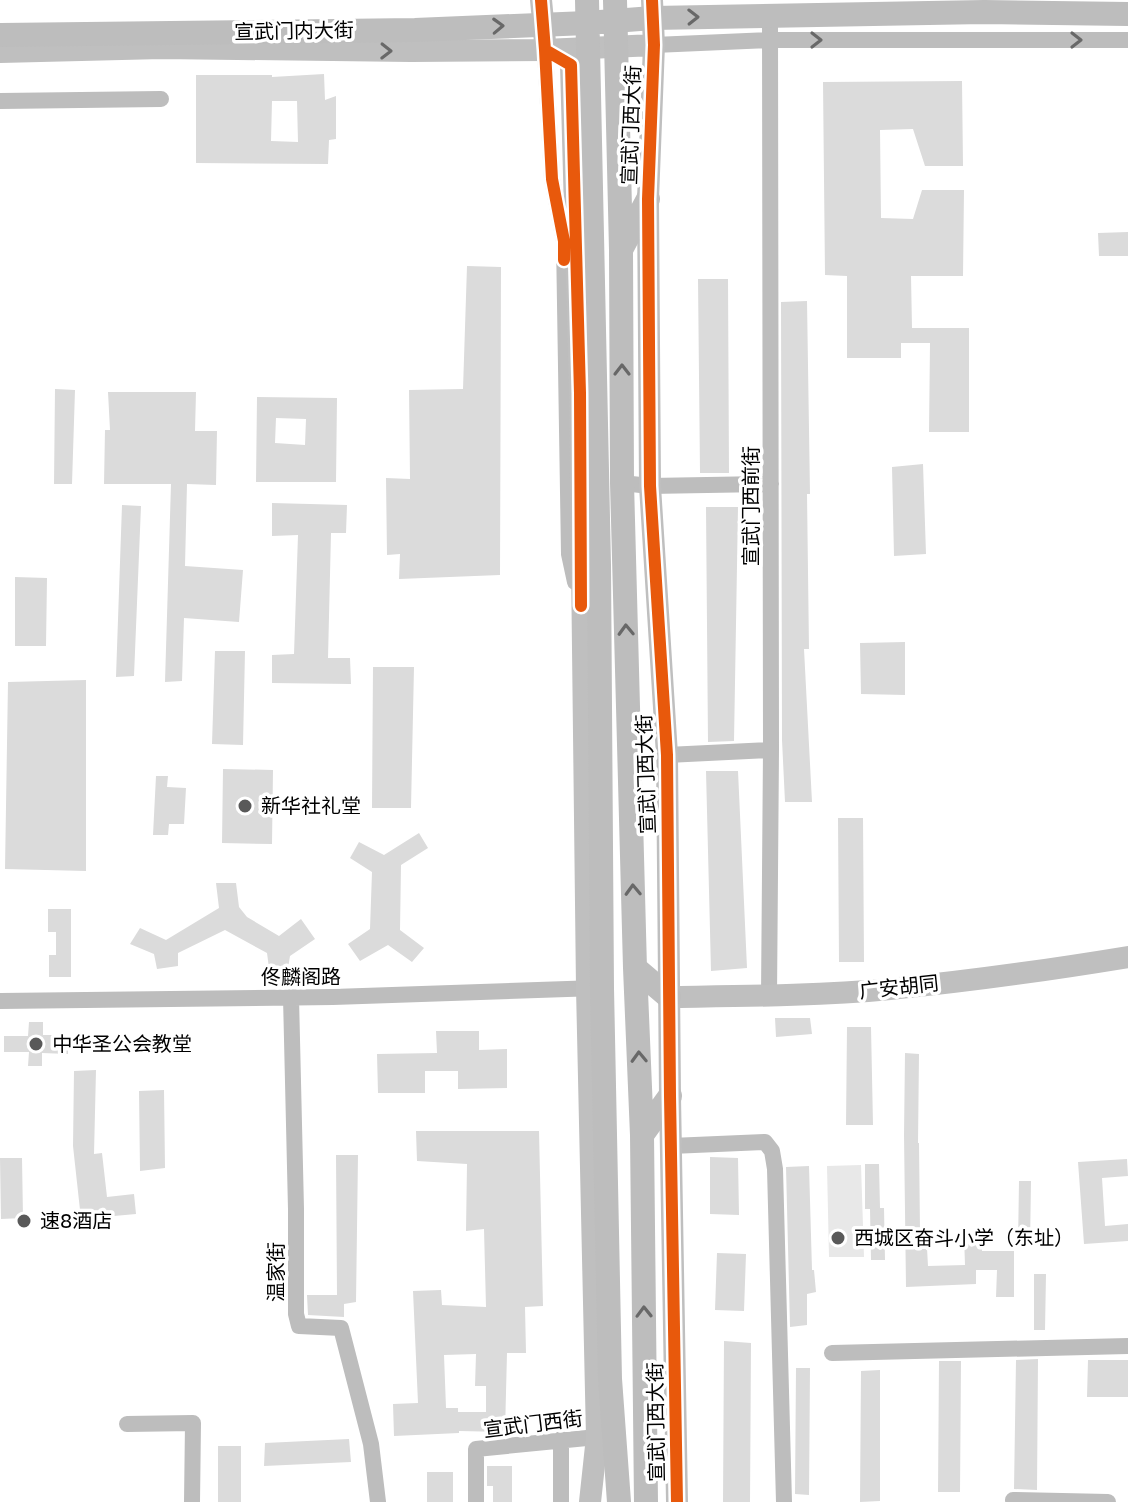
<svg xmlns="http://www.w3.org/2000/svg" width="1128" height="1502" font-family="'Golos Text','Noto Sans SC',sans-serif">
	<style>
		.green { fill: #e8e8e8 }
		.building { fill: #dbdbdb; fill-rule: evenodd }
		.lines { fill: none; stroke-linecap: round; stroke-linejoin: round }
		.street { stroke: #bdbdbd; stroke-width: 16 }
		.secondary { stroke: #bfbfbf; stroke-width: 22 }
		.primary { stroke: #bdbdbd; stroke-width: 24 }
		.cycleway-casing { stroke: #fff; stroke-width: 17 }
		.cycleway { stroke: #e8590c; stroke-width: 12 }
		.oneway { stroke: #686868 }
		.oneway2 { stroke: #696969 }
		.poi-dot { fill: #595959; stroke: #fff; stroke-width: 3 }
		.labels { text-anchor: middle; stroke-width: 7; stroke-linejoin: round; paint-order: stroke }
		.street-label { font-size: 20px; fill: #000; stroke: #fff }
		.poi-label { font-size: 20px; fill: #000; stroke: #fff; text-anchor: start }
	</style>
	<rect width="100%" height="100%" fill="#fff"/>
	<path class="green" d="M861 1165 864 1257H829L827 1166Z"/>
	<path class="building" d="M324 74 325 100 336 96V139L329 140 328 164 196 163V75H272V77ZM272 101H297L298 142 271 141Z
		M962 81 963 166H925L913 129 880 130 881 218 913 219 922 190H964L963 276H911L912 328H969V432H929L930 343H901V358H847V276L825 275 823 82Z
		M1128 232V256H1099L1098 233Z
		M467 266 501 267 500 575 399 579 400 554 387 555 386 478 410 479 409 390 463 389Z
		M698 279H728L729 473H700Z
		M807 301 810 494H807L809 649H804L812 802H785L782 740 781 302Z
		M55 389 75 390 72 484H54Z
		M108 392H196L195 431H217L216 485 187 484 185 566 243 570 239 622 184 618 182 681 165 682 171 484H104L105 430H110Z
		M257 397 337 398 336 482H256ZM276 418 306 419 305 445 275 443Z
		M923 464 926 554 894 556 892 467Z
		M272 503 347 505 346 533H331L328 658H350L351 684 272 683V655L294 654 298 535 272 536Z
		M122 505 141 506 134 676 116 677Z
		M706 507H738L734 741 708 742Z
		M15 577 47 578 46 646H15Z
		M905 642V695L861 694 860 643Z
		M215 651H245L243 745 212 744Z
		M373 667H414L411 808H372Z
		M86 680V871L5 869 8 682Z
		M223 769 273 770 272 844 222 843Z
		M706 771H738L747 968 711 971Z
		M156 776H168L167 787 186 788 184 824H169L168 835H153Z
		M838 818H863L864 962H839Z
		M419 833 428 848 401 865 400 930 424 948 412 962 388 945 360 961 348 944 370 929 372 872 350 858 359 842 384 855Z
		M216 883H236L239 907 247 917 279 936 301 919 315 939 290 956 288 968H269L267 953 225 930 178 953V966L157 969 154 954 130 944 140 928 166 940 219 908Z
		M48 909H71V977H49V955H56V932H48Z
		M775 1018H810L812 1034 776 1037Z
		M29 1022H43V1035H68V1054L42 1053V1066H28L29 1052H4V1036H28Z
		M847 1027H871L873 1125H846Z
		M436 1031H479V1050L507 1049V1088L458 1089V1071H425V1093H378L377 1054 437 1053Z
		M905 1053 919 1054 918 1143H919L920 1231 926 1230 928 1266 965 1265 964 1236 982 1235V1251H1014V1297H996L997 1270H976V1284L906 1287 904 1135Z
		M96 1070 94 1154 102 1153 107 1197 134 1194 136 1214 81 1219 73 1146 74 1071Z
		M164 1090 165 1168 140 1171 139 1091Z
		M416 1131H539L543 1306 525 1307 526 1353H507L505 1432 459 1431V1433L394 1436 393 1404 418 1403 413 1291 441 1290 442 1305 486 1307 484 1229 466 1231 467 1164 417 1161ZM476 1354 475 1386H486V1412H458V1408H446L444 1355Z
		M336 1155H358L356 1302 344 1304V1317L308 1315 307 1295H337Z
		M710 1157 738 1158 739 1215 710 1214Z
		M0 1158H22L23 1218 1 1219Z
		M1127 1159 1128 1176 1102 1178 1105 1226 1128 1224V1241L1084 1244 1078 1162Z
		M865 1164H879L880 1208H884L885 1260H871L870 1209H865Z
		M809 1166 812 1270H814L816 1292 807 1294V1325L790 1327 786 1167Z
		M1019 1181H1031L1030 1245H1018Z
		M717 1253 746 1254 744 1311 715 1310Z
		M1034 1274H1046L1045 1330H1034Z
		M724 1341 751 1343 750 1502H723Z
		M1038 1359 1037 1490 1014 1489 1016 1360Z
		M1088 1360H1128V1397H1087Z
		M939 1361H961L960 1492H938Z
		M796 1368H810L809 1495 795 1494Z
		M880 1370V1501L860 1502 861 1371Z
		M349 1439 351 1462 264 1466 265 1443Z
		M218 1446H241V1502H218Z
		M487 1466H512V1502H493V1486H487Z
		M427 1472H453V1502H427Z"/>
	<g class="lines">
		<path class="street" d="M654 45 770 40H1128
			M545 50 552 179 564 241 569 554 575 582
			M0 101 161 99
			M622 483 650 486 771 484
			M667 755 771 750
			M769 996 771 750 770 16
			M291 997 296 1209V1314L299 1326 341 1328 371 1444 378 1502
			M0 1001 333 997 597 988
			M671 1146 765 1142 772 1151 775 1169 784 1502
			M832 1353 1128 1346
			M127 1424 193 1423 192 1502
			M1013 1500 1108 1502
			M476 1502V1449L597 1437
			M561 1502V1439"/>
		<path class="secondary" d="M541 0 545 42
			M652 0 654 45 648 199 650 486 667 755 670 1096 677 1502
			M0 52 162 48 411 51 545 50 654 45
			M571 65 580 393 587 988 597 1437 590 1502
			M669 997C743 996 817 996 890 989 970 981 1049 970 1128 957"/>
		<path class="primary" d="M587 0 599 565 602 988 610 1379 619 1502
			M615 0 621 250 622 483 635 968 642 1135 646 1502
			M0 35 415 30 587 23 653 18 984 12 1128 14
			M622 248 648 199
			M635 968 669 997
			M642 1135 670 1096"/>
		<g class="cycleway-casing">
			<path id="cycleway" d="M541 0 545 50 571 65 580 393 581 606
				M652 0 654 45 648 199 650 486 667 755 670 1096 677 1502
				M545 50 552 179 564 241V260"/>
		</g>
		<use href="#cycleway" class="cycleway"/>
	</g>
	<defs><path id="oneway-chevron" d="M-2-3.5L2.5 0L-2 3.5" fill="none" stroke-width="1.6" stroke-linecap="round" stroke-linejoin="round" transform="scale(2)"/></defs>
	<g class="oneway">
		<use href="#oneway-chevron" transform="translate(693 17) rotate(-1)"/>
		<use href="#oneway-chevron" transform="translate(498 26) rotate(-2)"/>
		<use href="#oneway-chevron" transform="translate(816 40)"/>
		<use href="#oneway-chevron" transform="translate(1076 40)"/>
		<use href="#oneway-chevron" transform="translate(622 370) rotate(-90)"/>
		<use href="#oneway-chevron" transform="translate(626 630) rotate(-92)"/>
		<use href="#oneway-chevron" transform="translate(633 890) rotate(-92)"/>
		<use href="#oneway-chevron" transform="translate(639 1057) rotate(-92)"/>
		<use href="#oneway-chevron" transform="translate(644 1312) rotate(-91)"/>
	</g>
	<use class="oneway2" href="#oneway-chevron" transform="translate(386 51) rotate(1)"/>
	<g class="poi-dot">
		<circle cx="245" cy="806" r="8"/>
		<circle cx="36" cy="1044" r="8"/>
		<circle cx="24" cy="1221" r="8"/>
		<circle cx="838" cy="1238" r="8"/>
	</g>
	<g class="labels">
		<g class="street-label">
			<text transform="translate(294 31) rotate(-1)" y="7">宣武门内大街</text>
			<text transform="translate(631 125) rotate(-88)" y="7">宣武门西大街</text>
			<text transform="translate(751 506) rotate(-90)" y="7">宣武门西前街</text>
			<text transform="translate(646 774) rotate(-92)" y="7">宣武门西大街</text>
			<text x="301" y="984">佟麟阁路</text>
			<text transform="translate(899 987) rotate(-6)" y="7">广安胡同</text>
			<text transform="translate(276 1272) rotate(-90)" y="7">温家街</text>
			<text transform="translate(656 1422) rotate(-91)" y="7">宣武门西大街</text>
			<text transform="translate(533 1424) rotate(-7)" y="7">宣武门西街</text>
		</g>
		<g class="poi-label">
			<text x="261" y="813">新华社礼堂</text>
			<text x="52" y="1051">中华圣公会教堂</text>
			<text x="40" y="1228">速8酒店</text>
			<text x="854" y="1245">西城区奋斗小学（东址）</text>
		</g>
	</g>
</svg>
